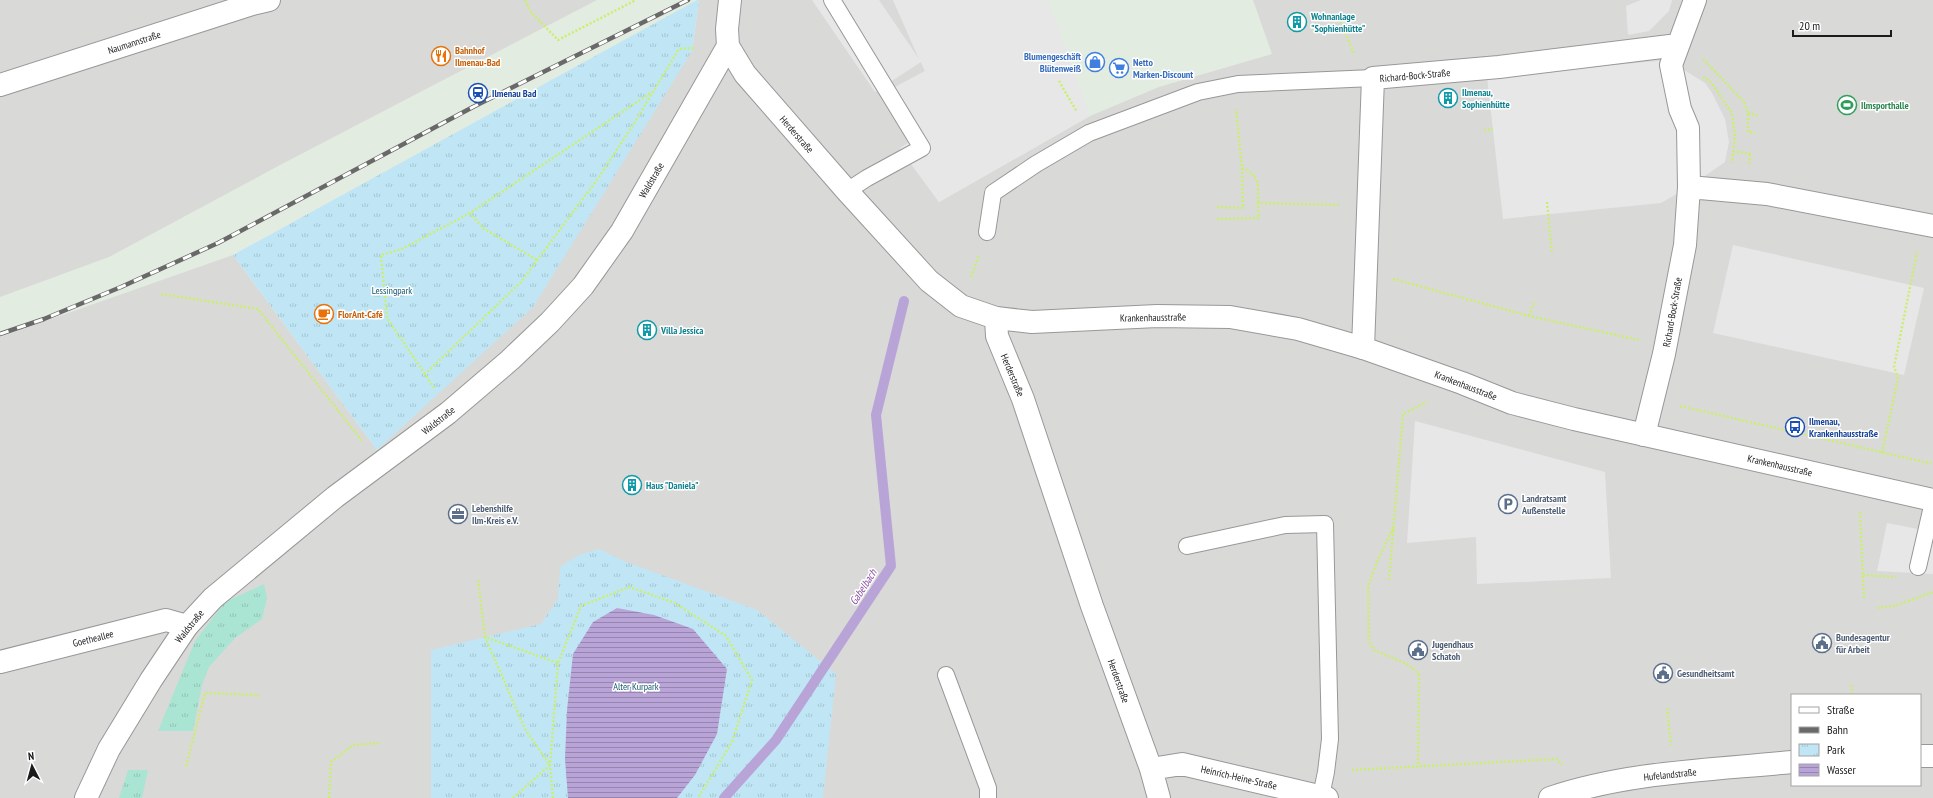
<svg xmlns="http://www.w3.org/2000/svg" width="1933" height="798" font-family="'PT Sans Narrow',sans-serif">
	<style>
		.residential { fill: #d9d9d8; fill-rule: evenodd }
		.grass { fill: url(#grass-tufts) }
		.park { fill: url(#park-tufts) }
		.parking { fill: #e7e7e7 }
		.water { fill: url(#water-rules) }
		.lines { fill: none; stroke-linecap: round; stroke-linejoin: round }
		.stream { stroke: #b9a4d7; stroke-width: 10 }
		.service-casing { stroke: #989898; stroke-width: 18 }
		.minor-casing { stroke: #989898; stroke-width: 24 }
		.tertiary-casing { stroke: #989898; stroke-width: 24 }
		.path { stroke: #caef6f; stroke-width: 2.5; stroke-dasharray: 2 2; stroke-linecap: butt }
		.service { stroke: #fff; stroke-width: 16 }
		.minor { stroke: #fff; stroke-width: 22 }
		.tertiary { stroke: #fff; stroke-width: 22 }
		.rail-casing { stroke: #696969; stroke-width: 4.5 }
		.rail { stroke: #fff; stroke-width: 3; stroke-dasharray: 9; stroke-linecap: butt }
		.labels { text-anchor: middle; stroke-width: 3; stroke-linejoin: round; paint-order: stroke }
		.culture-label { font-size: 10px; font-weight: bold; fill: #0d838f; stroke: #fff; text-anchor: start }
		.street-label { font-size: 10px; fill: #1b1b1b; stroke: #fff }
		.food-label { font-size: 10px; font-weight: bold; fill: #c56008; stroke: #fff; text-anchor: start }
		.shop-label { font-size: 10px; font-weight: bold; fill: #366cbe; stroke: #fff; text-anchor: end }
		.transit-label { font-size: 10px; font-weight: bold; fill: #164399; stroke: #fff; text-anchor: start }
		.leisure-label { font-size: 10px; font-weight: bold; fill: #27864d; stroke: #fff; text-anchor: start }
		.park-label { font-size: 10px; fill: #125770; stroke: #fff }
		.service-label { font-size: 10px; font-weight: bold; fill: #4e5e75; stroke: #fff; text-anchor: start }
		.water-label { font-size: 11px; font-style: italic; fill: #894fa3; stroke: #fff }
	</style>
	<defs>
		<pattern id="grass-tufts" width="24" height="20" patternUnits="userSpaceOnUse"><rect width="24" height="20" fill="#aae4d2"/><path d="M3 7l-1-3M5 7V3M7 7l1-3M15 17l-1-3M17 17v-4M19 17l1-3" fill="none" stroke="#92c3b4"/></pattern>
		<pattern id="park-tufts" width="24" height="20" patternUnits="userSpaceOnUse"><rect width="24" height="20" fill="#c0e6f5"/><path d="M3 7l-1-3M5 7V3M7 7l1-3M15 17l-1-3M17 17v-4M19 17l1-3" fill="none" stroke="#a4c5d1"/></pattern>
		<pattern id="water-rules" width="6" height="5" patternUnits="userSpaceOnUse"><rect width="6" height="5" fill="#b9a4d7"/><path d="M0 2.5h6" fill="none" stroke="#9685ae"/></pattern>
	</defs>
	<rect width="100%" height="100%" fill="#e3ece1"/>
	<path class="residential" d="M0 0H597L280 165 109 257 0 297Z
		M699 0H893L925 71 884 93 911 141 900 149 939 202 1090 116 1159 87 1272 54 1253 0H1933V798H0V337L233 255 377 450 692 51ZM1792 695H1920V785H1792Z"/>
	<path class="grass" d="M264 584 267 598 262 619 235 638 209 667 202 685 193 731H158L195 641 225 602Z
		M128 770H148L142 798H119Z"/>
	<path class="park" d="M697 0H699L692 51 533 307 377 450 233 255Z
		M599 549 626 562 757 610 836 674 823 798H431V650L541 624 558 599 560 567 579 555Z"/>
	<path class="parking" d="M812 0H879L919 59 893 0H1048L1090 116 939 202 900 148 911 141 883 94 925 71 921 62 875 92Z
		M1641 0H1672L1669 11 1649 31 1628 35 1626 6Z
		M1668 60 1705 83 1712 93 1725 119 1729 142 1725 162 1689 187 1661 203 1503 219 1487 77Z
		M1733 245 1924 288 1904 375 1713 333Z
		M1415 421 1605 472 1611 578 1477 584 1476 537 1407 543Z
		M1887 523 1933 532V574L1877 571Z"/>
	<path class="water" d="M617 608 654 615 693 629 727 669 717 734 695 775 677 798H568L565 759 567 710 573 654 593 622Z"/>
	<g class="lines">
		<path class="stream" d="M724 798 776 740 891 566 876 415 904 301"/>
		<g class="service-casing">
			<path id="service" d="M832 0 922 148 867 178 847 191
				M987 232 993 193 1036 164 1089 133 1198 92 1238 84 1373 78
				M1187 546 1285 525 1325 524 1330 739 1326 772 1321 796
				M1918 567 1933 502
				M946 675 988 788V798"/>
		</g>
		<g class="minor-casing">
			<path id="minor" d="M0 85 252 4 269 0
				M1689 187 1767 194 1933 226
				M996 318 997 336 1023 399 1092 606 1151 769 1159 798
				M1363 348 1373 78 1499 67 1678 45
				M1644 435 1664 354 1685 245 1689 187 1688 128 1680 109 1671 65 1695 0
				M0 662 166 620 187 626
				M1920 756H1933
				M1151 769 1182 764 1327 798
				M1550 798C1627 772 1711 770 1792 762"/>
		</g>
		<g class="tertiary-casing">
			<path id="tertiary" d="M728 46 745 74 847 191 929 281 961 306 996 318 1032 322 1157 316 1230 317 1298 329 1363 348 1462 383 1512 403 1574 419 1933 500
				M86 798 109 749 151 680 187 626 213 598 335 497 448 413 510 360 550 322 583 286 622 231 728 46 727 29 730 0"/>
		</g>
		<path class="path" d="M525 0 530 11 558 40 636 0
			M1338 14 1354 54
			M1703 59 1744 102 1748 113V132L1755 133
			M1703 77 1711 82 1732 113 1735 138 1732 163
			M1059 81 1077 112
			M1748 113 1759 116
			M1484 130 1493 129
			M1733 151 1751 154
			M1749 164 1750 153
			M1242 168C1261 176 1258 185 1258 203
			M1547 202 1552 254
			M1217 207 1243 208 1242 168 1236 109
			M470 213 483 228 537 260
			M1217 219 1259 218 1258 203 1340 205
			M971 277 979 255
			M1393 279 1529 316 1639 340
			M161 294 258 309 362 441
			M1529 316 1534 302
			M425 374 387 318 381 255 402 249 470 213 652 92
			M434 388 425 374 521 282 599 177 633 125 679 49 695 48
			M1680 406 1933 464
			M1882 453 1898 378 1894 367 1917 252
			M1860 512 1864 600
			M1393 528 1379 557 1368 586 1369 642 1374 650 1407 664 1419 674 1418 767
			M1863 575 1896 577
			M478 580 485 637 558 663
			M1389 580 1403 414 1427 402
			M1877 608 1894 606 1933 592
			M485 637 525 729 550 765 513 798
			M1851 685 1852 695
			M1667 708 1671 745
			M186 766 205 693 258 695V697
			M1352 770 1557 759 1562 765
			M329 798 331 762 353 745 379 743
			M553 798 550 765 558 663 581 606 629 587 675 603 726 636 752 680 732 742 698 798"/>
		<use href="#service" class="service"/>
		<use href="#minor" class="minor"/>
		<use href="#tertiary" class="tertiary"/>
		<g class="rail-casing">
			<path id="rail" d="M0 334 44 319 121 287 218 243 473 107 688 0"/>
		</g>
		<use href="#rail" class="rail"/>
	</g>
	<defs>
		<g id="building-ring" transform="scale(1)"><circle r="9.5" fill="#fff" stroke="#0f9aa8" stroke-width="1.5"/><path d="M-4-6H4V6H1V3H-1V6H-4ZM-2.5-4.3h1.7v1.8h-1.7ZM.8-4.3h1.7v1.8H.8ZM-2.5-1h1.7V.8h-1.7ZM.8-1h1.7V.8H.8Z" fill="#0f9aa8"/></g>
		<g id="restaurant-ring" transform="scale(1)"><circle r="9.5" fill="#fff" stroke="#e8710a" stroke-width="1.5"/><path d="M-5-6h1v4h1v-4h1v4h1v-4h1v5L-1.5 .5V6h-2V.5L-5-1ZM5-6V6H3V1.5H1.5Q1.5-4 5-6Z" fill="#e8710a"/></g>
		<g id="shop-ring" transform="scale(1)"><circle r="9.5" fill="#fff" stroke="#3f7fe0" stroke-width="1.5"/><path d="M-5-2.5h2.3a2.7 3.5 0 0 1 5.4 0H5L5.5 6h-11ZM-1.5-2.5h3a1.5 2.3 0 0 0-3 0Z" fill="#3f7fe0"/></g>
		<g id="supermarket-ring" transform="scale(1)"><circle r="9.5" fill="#fff" stroke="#3f7fe0" stroke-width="1.5"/><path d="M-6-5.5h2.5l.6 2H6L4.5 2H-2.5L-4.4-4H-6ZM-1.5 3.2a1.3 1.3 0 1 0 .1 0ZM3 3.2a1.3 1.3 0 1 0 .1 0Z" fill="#3f7fe0"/></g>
		<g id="station-ring" transform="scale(1)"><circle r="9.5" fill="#fff" stroke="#1a4fb4" stroke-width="1.5"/><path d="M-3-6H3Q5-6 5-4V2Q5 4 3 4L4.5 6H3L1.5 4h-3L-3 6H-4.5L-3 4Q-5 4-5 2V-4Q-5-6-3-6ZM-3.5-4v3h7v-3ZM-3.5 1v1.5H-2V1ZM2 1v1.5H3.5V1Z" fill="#1a4fb4"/></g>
		<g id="stadium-ring" transform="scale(1)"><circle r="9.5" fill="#fff" stroke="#2e9e5b" stroke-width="1.5"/><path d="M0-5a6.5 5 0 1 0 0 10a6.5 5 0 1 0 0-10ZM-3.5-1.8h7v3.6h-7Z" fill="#2e9e5b"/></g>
		<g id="cafe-ring" transform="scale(1)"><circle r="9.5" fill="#fff" stroke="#e8710a" stroke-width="1.5"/><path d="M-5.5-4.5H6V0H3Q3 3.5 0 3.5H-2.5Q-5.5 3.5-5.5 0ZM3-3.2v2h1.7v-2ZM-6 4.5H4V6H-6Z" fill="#e8710a"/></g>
		<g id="bus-ring" transform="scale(1)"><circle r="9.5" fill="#fff" stroke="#1a4fb4" stroke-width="1.5"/><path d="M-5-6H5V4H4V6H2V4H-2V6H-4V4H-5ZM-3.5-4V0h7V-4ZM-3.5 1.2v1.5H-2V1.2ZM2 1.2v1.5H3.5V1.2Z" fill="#1a4fb4"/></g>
		<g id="parking-ring" transform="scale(1)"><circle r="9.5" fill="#fff" stroke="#5c6f8a" stroke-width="1.5"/><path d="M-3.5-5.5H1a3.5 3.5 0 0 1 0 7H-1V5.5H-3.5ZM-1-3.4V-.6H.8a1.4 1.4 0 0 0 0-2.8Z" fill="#5c6f8a"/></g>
		<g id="office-ring" transform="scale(1)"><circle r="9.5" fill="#fff" stroke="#5c6f8a" stroke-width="1.5"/><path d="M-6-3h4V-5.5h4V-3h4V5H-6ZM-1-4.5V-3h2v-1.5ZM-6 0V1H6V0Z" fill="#5c6f8a"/></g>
		<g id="civic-ring" transform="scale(1)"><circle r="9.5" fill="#fff" stroke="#5c6f8a" stroke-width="1.5"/><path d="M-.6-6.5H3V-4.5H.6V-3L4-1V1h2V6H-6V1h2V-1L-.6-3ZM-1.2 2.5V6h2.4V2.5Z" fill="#5c6f8a"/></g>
	</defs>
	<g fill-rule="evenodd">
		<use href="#building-ring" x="1297" y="22"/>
		<use href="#restaurant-ring" x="441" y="56"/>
		<use href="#shop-ring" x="1095" y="62"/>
		<use href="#supermarket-ring" x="1119" y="68"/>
		<use href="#station-ring" x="478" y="93"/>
		<use href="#building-ring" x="1448" y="98"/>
		<use href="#stadium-ring" x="1847" y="105"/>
		<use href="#cafe-ring" x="324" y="314"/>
		<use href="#building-ring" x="647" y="330"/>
		<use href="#bus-ring" x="1795" y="427"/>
		<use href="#building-ring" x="632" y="485"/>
		<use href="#parking-ring" x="1508" y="504"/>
		<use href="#office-ring" x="458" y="514"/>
		<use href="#civic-ring" x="1822" y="643"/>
		<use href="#civic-ring" x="1418" y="650"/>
		<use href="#civic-ring" x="1663" y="673"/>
	</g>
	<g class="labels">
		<g class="culture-label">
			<text x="1311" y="20">Wohnanlage<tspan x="1311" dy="12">"Sophienhütte"</tspan></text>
			<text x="1462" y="96">Ilmenau,<tspan x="1462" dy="12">Sophienhütte</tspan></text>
			<text x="661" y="334">Villa Jessica</text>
			<text x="646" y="489">Haus "Daniela"</text>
		</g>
		<g class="street-label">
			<text transform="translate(134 42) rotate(-18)" y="4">Naumannstraße</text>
			<text transform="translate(1415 75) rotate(-5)" y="4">Richard-Bock-Straße</text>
			<text transform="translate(797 134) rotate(49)" y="4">Herderstraße</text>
			<text transform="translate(651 180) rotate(-60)" y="4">Waldstraße</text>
			<text transform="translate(1672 312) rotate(-80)" y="4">Richard-Bock-Straße</text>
			<text transform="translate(1153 317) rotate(-1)" y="4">Krankenhausstraße</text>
			<text transform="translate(1013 375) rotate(67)" y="4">Herderstraße</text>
			<text transform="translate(1466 385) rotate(21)" y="4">Krankenhausstraße</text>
			<text transform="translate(438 420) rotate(-38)" y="4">Waldstraße</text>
			<text transform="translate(1780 465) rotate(13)" y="4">Krankenhausstraße</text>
			<text transform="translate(189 626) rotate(-51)" y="4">Waldstraße</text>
			<text transform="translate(93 638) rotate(-14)" y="4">Goetheallee</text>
			<text transform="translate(1119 681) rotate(70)" y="4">Herderstraße</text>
			<text transform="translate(1670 774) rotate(-6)" y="4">Hufelandstraße</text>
			<text transform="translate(1239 777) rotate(13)" y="4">Heinrich-Heine-Straße</text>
		</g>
		<g class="food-label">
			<text x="455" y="54">Bahnhof<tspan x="455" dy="12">Ilmenau-Bad</tspan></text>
			<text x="338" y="318">FlorAnt-Café</text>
		</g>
		<g class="shop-label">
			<text x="1081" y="60">Blumengeschäft<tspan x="1081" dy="12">Blütenweiß</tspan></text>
			<text x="1133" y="66" text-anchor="start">Netto<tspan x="1133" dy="12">Marken-Discount</tspan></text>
		</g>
		<g class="transit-label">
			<text x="492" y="97">Ilmenau Bad</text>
			<text x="1809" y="425">Ilmenau,<tspan x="1809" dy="12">Krankenhausstraße</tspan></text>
		</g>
		<g class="leisure-label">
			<text x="1861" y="109">Ilmsporthalle</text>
		</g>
		<g class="park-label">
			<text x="392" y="294">Lessingpark</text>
			<text x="636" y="690">Alter Kurpark</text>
		</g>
		<g class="service-label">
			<text x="1522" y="502">Landratsamt<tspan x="1522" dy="12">Außenstelle</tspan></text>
			<text x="472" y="512">Lebenshilfe<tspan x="472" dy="12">Ilm-Kreis e.V.</tspan></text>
			<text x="1836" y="641">Bundesagentur<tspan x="1836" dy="12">für Arbeit</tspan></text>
			<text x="1432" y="648">Jugendhaus<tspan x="1432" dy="12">Schatoh</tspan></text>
			<text x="1677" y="677">Gesundheitsamt</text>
		</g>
		<g class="water-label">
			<text transform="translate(863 587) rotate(-57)" y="4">Gabelbach</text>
		</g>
	</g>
	<rect x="1791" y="694" width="130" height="92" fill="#ffffff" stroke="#a4a4a4"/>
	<rect x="1799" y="707" width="20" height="6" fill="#ffffff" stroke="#a4a4a4"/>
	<text x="1827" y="714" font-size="12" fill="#1b1b1b">Straße</text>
	<rect x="1799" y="727" width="20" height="6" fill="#696969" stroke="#a4a4a4"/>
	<text x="1827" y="734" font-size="12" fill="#1b1b1b">Bahn</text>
	<rect x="1799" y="744" width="20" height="12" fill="url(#park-tufts)" stroke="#a4a4a4"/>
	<text x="1827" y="754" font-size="12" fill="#1b1b1b">Park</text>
	<rect x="1799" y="764" width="20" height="12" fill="url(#water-rules)" stroke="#a4a4a4"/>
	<text x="1827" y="774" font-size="12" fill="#1b1b1b">Wasser</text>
	<g transform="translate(32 766) rotate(354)" stroke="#ffffff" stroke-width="3" paint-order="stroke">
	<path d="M0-3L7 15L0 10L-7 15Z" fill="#1b1b1b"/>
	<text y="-6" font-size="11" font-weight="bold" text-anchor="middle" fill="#1b1b1b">N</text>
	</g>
	<path d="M1793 30v6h98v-6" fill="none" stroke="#1b1b1b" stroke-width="2"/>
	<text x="1799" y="30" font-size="12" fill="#1b1b1b" stroke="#ffffff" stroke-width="3" paint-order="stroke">20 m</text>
</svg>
